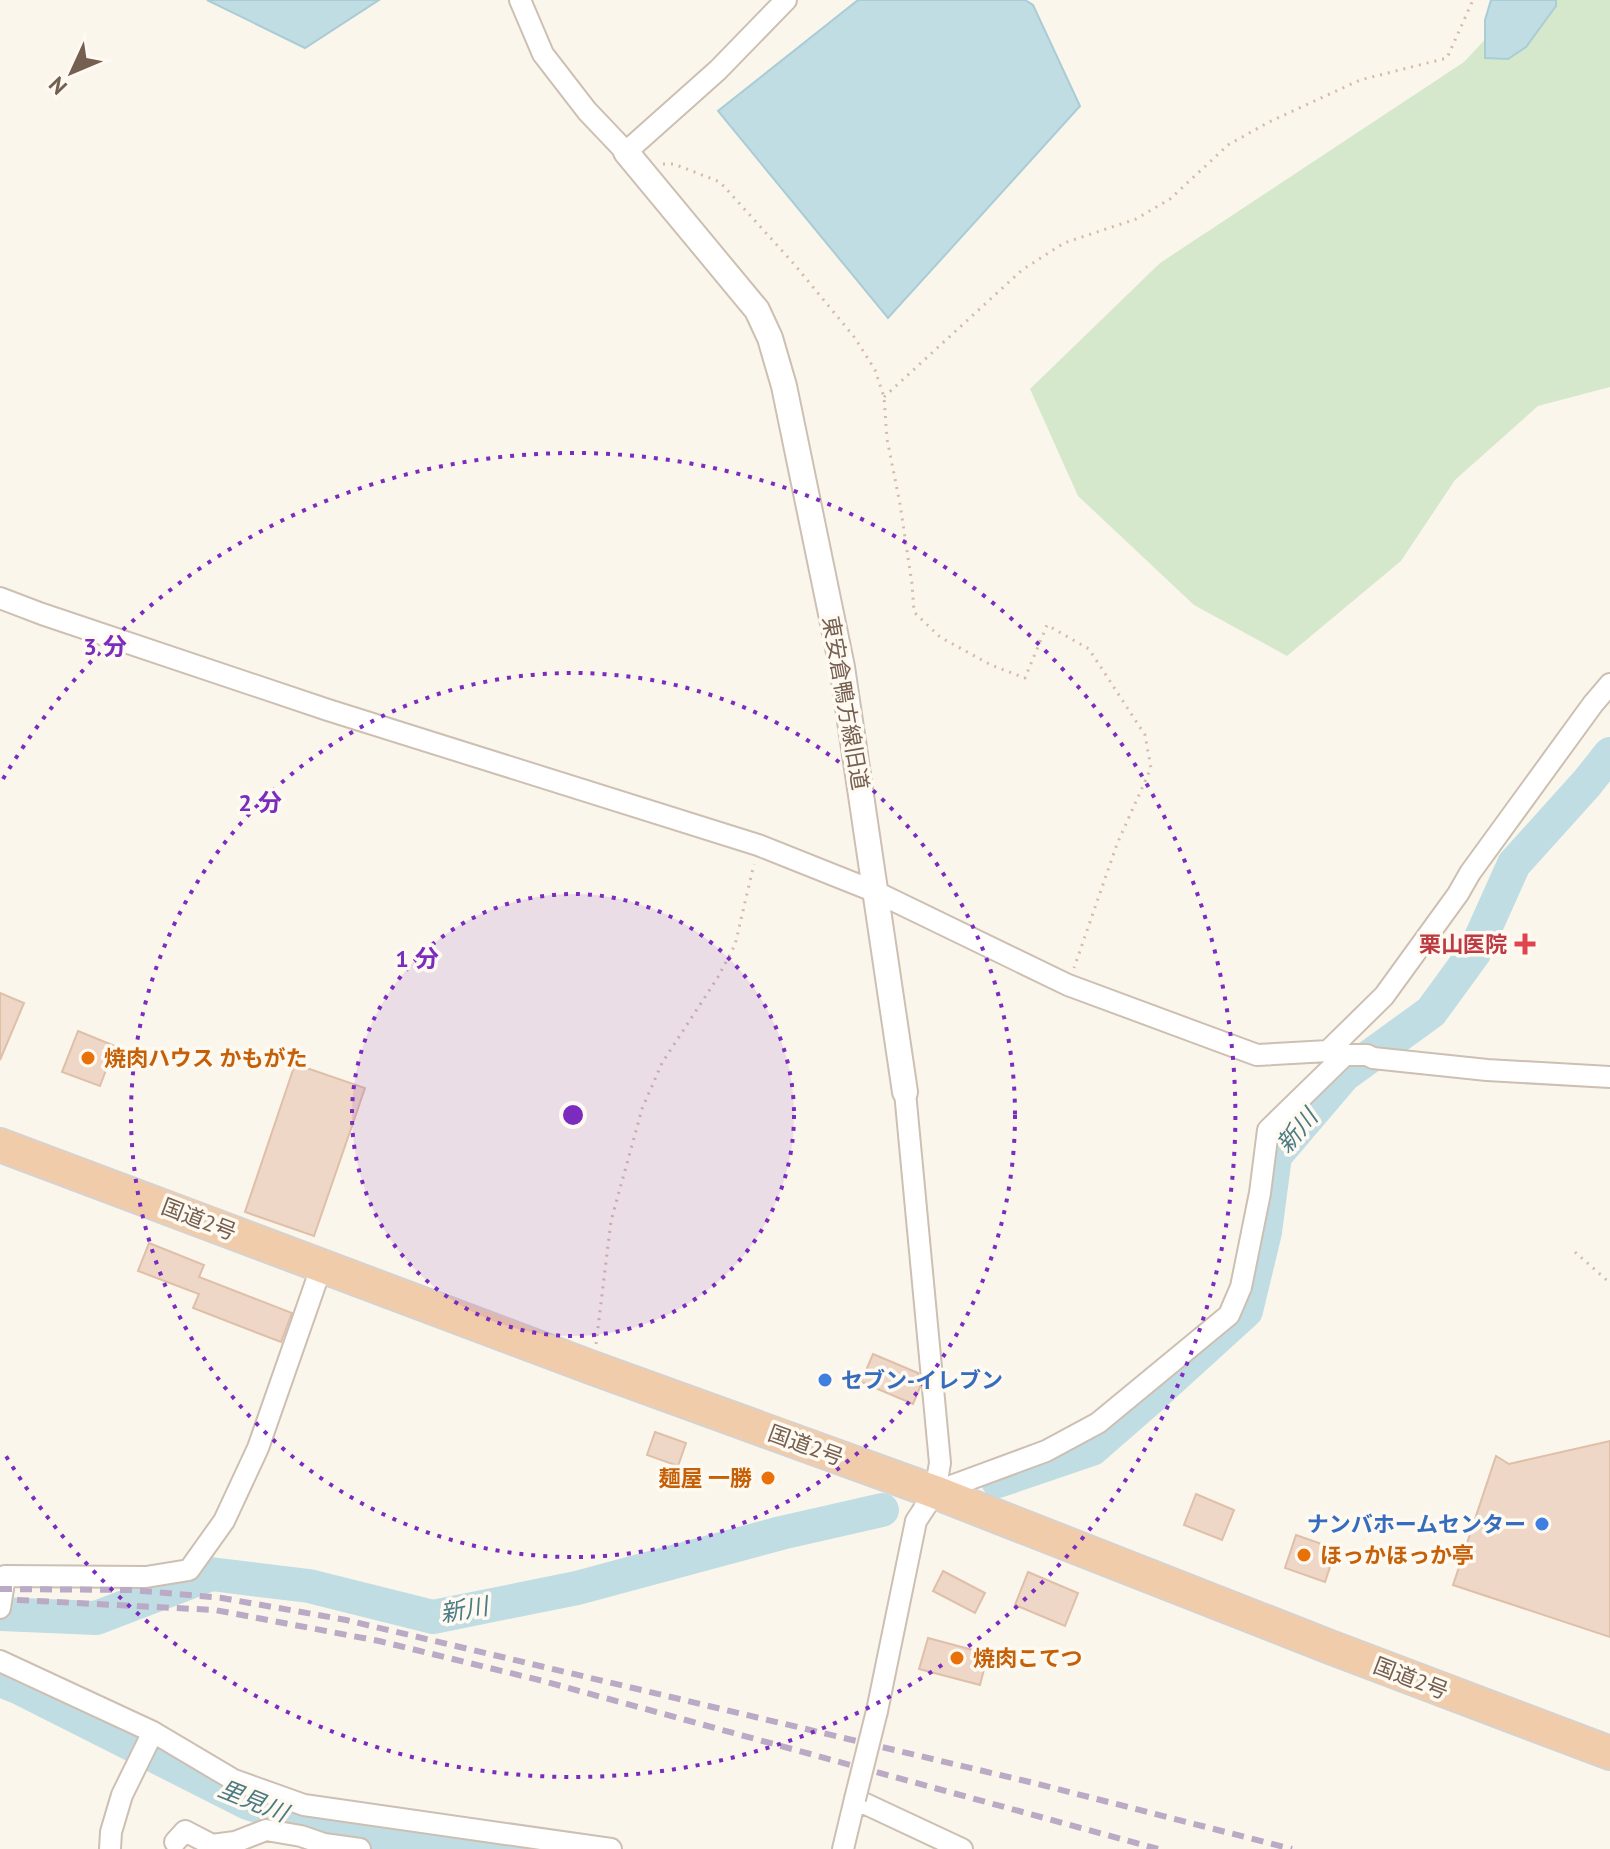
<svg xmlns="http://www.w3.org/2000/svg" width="1610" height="1849" font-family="'PT Sans','Noto Sans JP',sans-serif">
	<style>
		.green { fill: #d6e8cb }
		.water { fill: #c1dde4; stroke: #a9ccd5; stroke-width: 2 }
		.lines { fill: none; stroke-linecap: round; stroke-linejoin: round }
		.river { stroke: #c1dde4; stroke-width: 34 }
		.building { fill: #eed7c6; stroke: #dfbfa8; stroke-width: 2 }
		.minor-casing { stroke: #cdbfb2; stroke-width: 24 }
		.tertiary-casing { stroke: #cdbfb2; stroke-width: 28 }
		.trunk-casing { stroke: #d8d2ce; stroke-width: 36 }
		.path { stroke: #d4bba8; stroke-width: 3; stroke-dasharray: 2 6; stroke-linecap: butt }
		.minor { stroke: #fff; stroke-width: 20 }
		.tertiary { stroke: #fff; stroke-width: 24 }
		.trunk { stroke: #f1ccaa; stroke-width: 32 }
		.rail { stroke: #baaac5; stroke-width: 6; stroke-dasharray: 12 8; stroke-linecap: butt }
		.minor-bridge-casing { stroke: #cdbfb2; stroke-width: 24; stroke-linecap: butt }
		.minor-bridge { stroke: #fff; stroke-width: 20 }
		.ring { fill: none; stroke: #7b2cbf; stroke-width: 4; stroke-dasharray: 4 8 }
		.health-dot { fill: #e0444e; stroke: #fefaf2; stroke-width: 3 }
		.food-dot { fill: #e8710a; stroke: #fefaf2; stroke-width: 3 }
		.shop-dot { fill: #3f7fe0; stroke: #fefaf2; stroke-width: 3 }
		.labels { text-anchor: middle; stroke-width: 7; stroke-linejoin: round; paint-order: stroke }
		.street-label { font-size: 22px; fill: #755f50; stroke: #fefaf2 }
		.health-label { font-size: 22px; font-weight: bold; fill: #be3a42; stroke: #fefaf2; text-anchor: end }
		.food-label { font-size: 22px; font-weight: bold; fill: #c56008; stroke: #fefaf2; text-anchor: start }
		.shop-label { font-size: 22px; font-weight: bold; fill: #366cbe; stroke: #fefaf2; text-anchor: start }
		.water-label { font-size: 24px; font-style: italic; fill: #4c7a85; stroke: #fefaf2 }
		.centre { fill: #7b2cbf; stroke: #fefaf2; stroke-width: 4 }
		.ring-label { font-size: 24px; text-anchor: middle; font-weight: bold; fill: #7b2cbf; stroke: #fefaf2; stroke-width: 7; stroke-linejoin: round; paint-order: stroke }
	</style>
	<rect width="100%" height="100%" fill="#fbf6ec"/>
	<path class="green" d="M1522 0H1610V387L1538 406 1455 480 1401 561 1287 656 1194 605 1078 496 1030 389 1160 263 1464 62Z"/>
	<path class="water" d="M207 0H379L305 48Z
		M858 0H1025L1033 5 1080 106 888 318 718 111Z
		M1491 0H1556V6L1526 47 1508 59 1485 58V20Z"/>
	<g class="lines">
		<path class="river" d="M998 1481 1092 1449 1146 1402 1246 1311 1265 1232 1275 1156 1344 1075 1431 1012 1474 953 1514 864 1587 783 1610 754
			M0 1614 96 1618 211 1574 309 1586 433 1617 577 1588 781 1533 882 1510
			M0 1680 20 1688 248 1803 295 1818 364 1832 527 1849"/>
	</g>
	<path class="building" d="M0 993 24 1003 0 1060Z
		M78 1031 115 1046 100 1086 62 1072Z
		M295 1064 365 1088 314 1236 245 1212Z
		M149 1243 204 1265 199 1277 292 1313 281 1342 193 1308 199 1294 138 1271Z
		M873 1354 918 1373 920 1387 913 1404 861 1382Z
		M655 1432 686 1443 678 1466 647 1455Z
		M1610 1441V1637L1453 1585 1496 1456 1509 1464Z
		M1196 1494 1234 1510 1222 1540 1184 1525Z
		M1296 1535 1336 1549 1325 1582 1285 1568Z
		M943 1571 985 1593 975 1613 933 1591Z
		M1028 1572 1078 1593 1065 1626 1015 1605Z
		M928 1638 988 1654 980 1685 919 1669Z"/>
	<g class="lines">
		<g class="minor-casing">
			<path id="minor" d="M520 0 543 54 587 111 626 152 718 70 786 0
				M0 598 42 614 328 710 758 845 876 892 1068 985 1257 1055 1328 1051 1345 1055H1367L1373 1058 1487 1070 1610 1077
				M1328 1051 1384 996 1458 894 1470 873 1593 704 1610 684
				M905 1092 940 1463 935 1492
				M0 1608 5 1576 146 1577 189 1570 224 1521 258 1448 322 1265
				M0 1661 153 1732 234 1780 304 1805 611 1849
				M877 1711 916 1521 935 1492 1046 1451 1098 1423 1229 1315 1241 1287 1260 1193 1268 1130 1345 1055
				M175 1842 185 1831 212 1845 235 1842 266 1830 301 1836 324 1844 360 1849
				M110 1849 111 1832 122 1795 153 1732
				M843 1849 855 1799 962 1849"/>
		</g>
		<g class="tertiary-casing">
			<path id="tertiary" d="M626 152 757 310 770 338 784 386 842 667 905 1092"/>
		</g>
		<g class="trunk-casing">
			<path id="trunk" d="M0 1145 593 1368 935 1492 1330 1647 1610 1753"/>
		</g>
		<path class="path" d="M663 164H674L720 182 794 264 855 338 875 370 884 397 887 439 900 504 912 584 914 612 940 637 991 665 1025 678 1047 625 1089 649 1145 735 1151 768 1117 844 1074 968
			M884 397 1022 270 1064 243 1136 219 1170 199 1228 145 1269 122 1360 80 1447 58 1473 0
			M1575 1252 1610 1283
			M596 1344 611 1221 642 1109 662 1063 718 977 735 945 754 864"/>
		<use href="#minor" class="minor"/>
		<use href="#tertiary" class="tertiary"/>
		<use href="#trunk" class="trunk"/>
		<path class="rail" d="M0 1589 131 1590 222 1598 346 1620 1038 1784 1292 1849
			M17 1600 215 1610 379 1641 543 1681 1158 1849"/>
		<g class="minor-bridge-casing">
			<path id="minor-bridge" d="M855 1799 877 1711"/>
		</g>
		<use href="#minor-bridge" class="minor-bridge"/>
	</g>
	<circle cx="573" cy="1115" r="221" fill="#7b2cbf" fill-opacity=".12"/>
	<g class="ring">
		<circle cx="573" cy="1115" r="221"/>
		<circle cx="573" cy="1115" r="442"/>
		<path d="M3 779A662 662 0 1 1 3 1451"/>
	</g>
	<path class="health-dot" d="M1521 932h8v8h8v8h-8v8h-8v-8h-8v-8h8z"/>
	<g class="food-dot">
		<circle cx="88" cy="1058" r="8"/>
		<circle cx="768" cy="1478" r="8"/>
		<circle cx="1304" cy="1555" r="8"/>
		<circle cx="957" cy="1658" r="8"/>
	</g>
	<g class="shop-dot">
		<circle cx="825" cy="1380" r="8"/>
		<circle cx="1542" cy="1524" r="8"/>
	</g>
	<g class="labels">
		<g class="street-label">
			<text transform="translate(846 703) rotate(80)" y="8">東安倉鴨方線旧道</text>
			<text transform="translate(199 1219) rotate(21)" y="8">国道2号</text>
			<text transform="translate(806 1445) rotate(20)" y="8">国道2号</text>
			<text transform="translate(1411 1678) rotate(21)" y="8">国道2号</text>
		</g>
		<g class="health-label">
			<text x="1507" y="952">栗山医院</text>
		</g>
		<g class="food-label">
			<text x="104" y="1066">焼肉ハウス かもがた</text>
			<text x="752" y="1486" text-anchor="end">麺屋 一勝</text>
			<text x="1320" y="1563">ほっかほっか亭</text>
			<text x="973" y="1666">焼肉こてつ</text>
		</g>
		<g class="shop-label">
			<text x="841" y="1388">セブン-イレブン</text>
			<text x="1526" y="1532" text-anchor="end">ナンバホームセンター</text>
		</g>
		<g class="water-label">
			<text transform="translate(1297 1131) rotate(-50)" y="8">新川</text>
			<text transform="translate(464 1610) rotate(-10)" y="8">新川</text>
			<text transform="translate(253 1801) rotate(22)" y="8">里見川</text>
		</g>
	</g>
	<circle cx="573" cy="1115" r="12" class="centre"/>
	<g class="ring-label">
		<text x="105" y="655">3 分</text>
		<text x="260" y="811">2 分</text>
		<text x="417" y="967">1 分</text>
	</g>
	<g transform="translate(72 72) rotate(226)" stroke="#fefaf2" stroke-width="6" paint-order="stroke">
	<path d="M0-6L14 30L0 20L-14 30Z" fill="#755f50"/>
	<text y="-12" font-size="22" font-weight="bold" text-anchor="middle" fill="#755f50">N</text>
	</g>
</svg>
